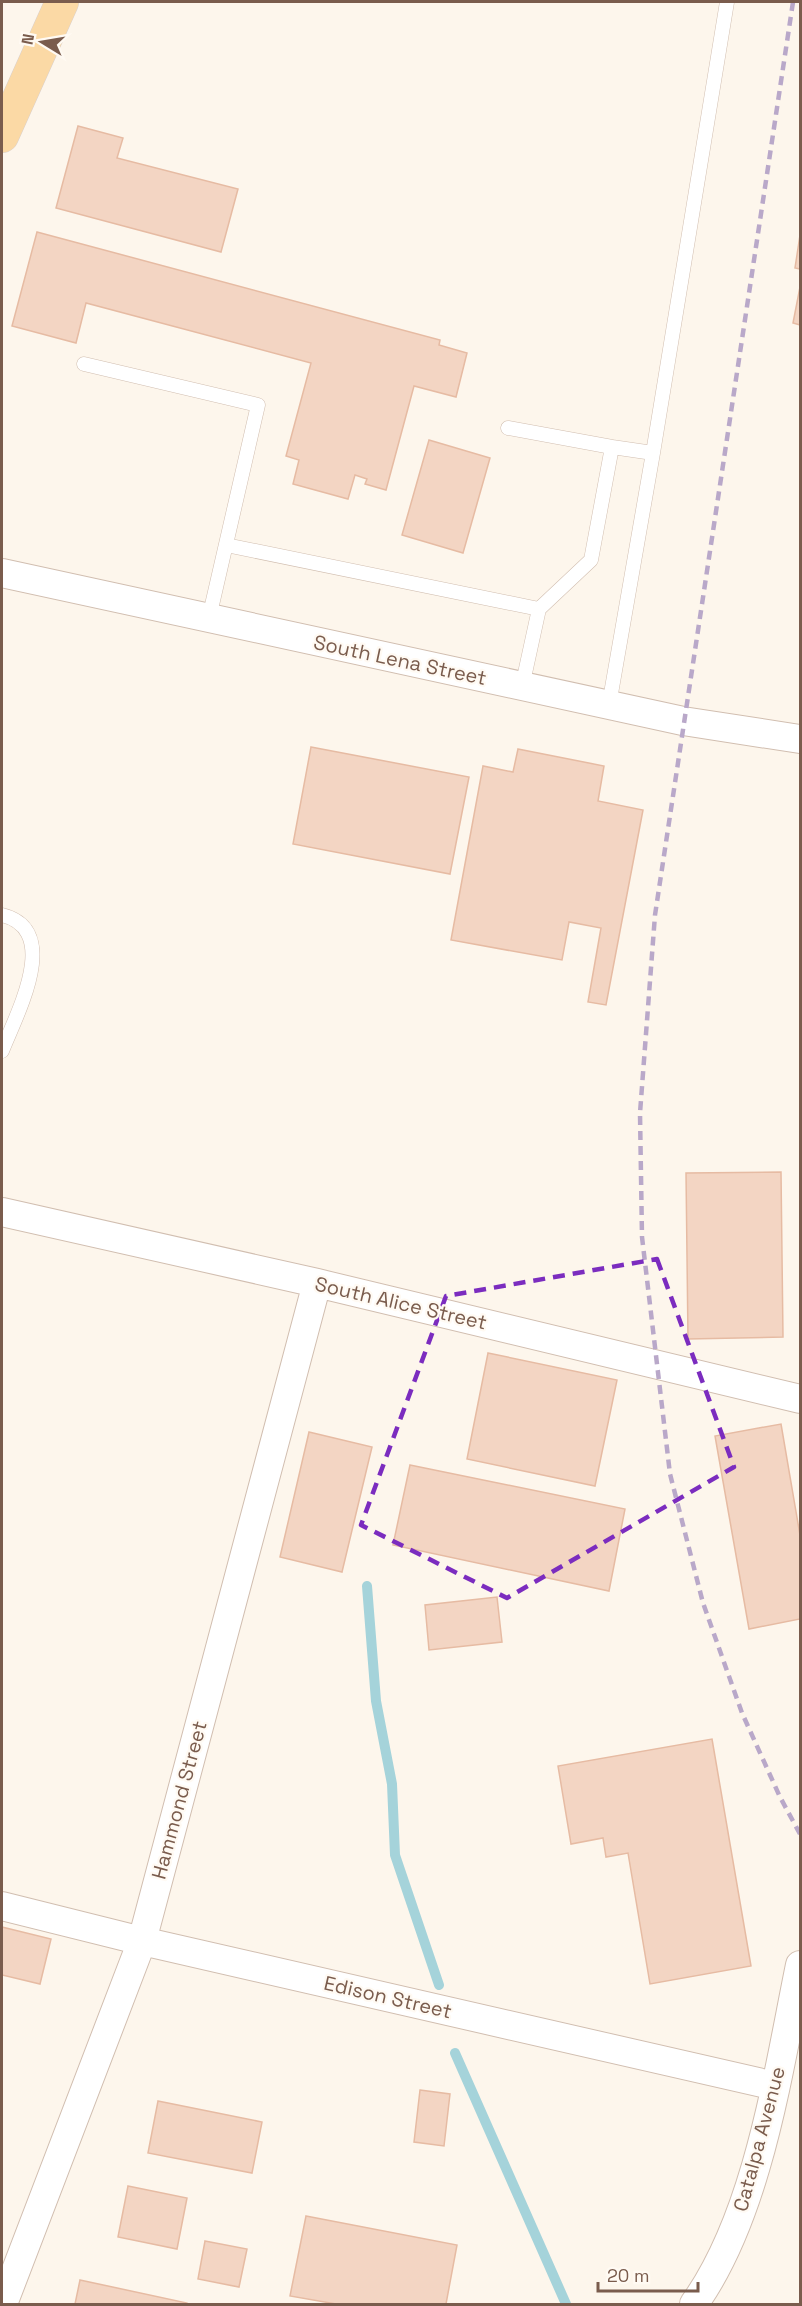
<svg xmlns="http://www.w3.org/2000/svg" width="802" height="2306" font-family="'Space Grotesk',sans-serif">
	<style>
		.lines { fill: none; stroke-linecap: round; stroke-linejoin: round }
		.stream { stroke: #a5d3da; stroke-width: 10 }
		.building { fill: #f3d5c3; stroke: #e6bba3; stroke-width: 1.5 }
		.service-casing { stroke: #d1beb0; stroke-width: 15 }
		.minor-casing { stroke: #d1beb0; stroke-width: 30 }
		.primary-casing { stroke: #dad1cd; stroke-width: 34 }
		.service { stroke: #fff; stroke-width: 14 }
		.minor { stroke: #fff; stroke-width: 28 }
		.primary { stroke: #fbd9a5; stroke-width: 33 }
		.rail { stroke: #b9a8c9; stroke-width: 4.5; stroke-dasharray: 9 6; stroke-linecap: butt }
		.marked { fill: none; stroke: #7b2cbf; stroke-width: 4.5; stroke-dasharray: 12 8; stroke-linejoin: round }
		.labels { text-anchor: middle; stroke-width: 4.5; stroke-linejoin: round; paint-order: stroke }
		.street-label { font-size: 20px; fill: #7a5c4d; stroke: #fffaf3 }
	</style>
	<rect width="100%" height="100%" fill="#fdf6ec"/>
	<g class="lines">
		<path class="stream" d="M367 1586 376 1701 392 1784 395 1855 439 1985
			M455 2053 566 2304"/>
	</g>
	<path class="building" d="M78 126 123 138 117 158 238 189 221 252 56 208Z
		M37 232 440 340 439 345 467 353 456 397 414 386 386 490 365 484 367 479 355 475 348 499 293 484 299 460 286 456 311 363 86 303 76 343 12 326Z
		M800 235V269L795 268Z
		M800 287V325L793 323Z
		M429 440 490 458 463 553 402 535Z
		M311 747 469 777 450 874 293 844Z
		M518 749 604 766 598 801 643 810 606 1005 588 1002 601 928 569 922 562 960 451 940 483 766 513 772Z
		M781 1172 783 1337 688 1339 686 1173Z
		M488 1353 617 1380 595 1486 467 1459Z
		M781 1424 800 1535V1619L749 1629 715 1436Z
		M309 1432 372 1447 342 1572 280 1557Z
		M410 1465 625 1509 609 1591 393 1545Z
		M497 1597 502 1642 429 1650 425 1605Z
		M712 1739 751 1966 650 1984 628 1853 606 1857 603 1838 571 1844 558 1766Z
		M2 1927 51 1939 40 1984 2 1975Z
		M420 2090 450 2094 444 2146 414 2142Z
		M158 2101 262 2122 252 2173 148 2153Z
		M128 2186 187 2198 177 2249 118 2237Z
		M306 2216 457 2245 446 2304H336L290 2296Z
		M205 2241 247 2249 239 2287 198 2279Z
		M80 2280 187 2303V2304H75Z"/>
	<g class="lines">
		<g class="service-casing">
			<path id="service" d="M84 364 258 405 209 618
				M508 428 612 447
				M226 545 539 609 522 687
				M539 609 591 560 612 447 653 453
				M609 705 653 453 727 2
				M2 915C63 930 16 1015 2 1051"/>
		</g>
		<g class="minor-casing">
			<path id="minor" d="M2 573 683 721 800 739
				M2 1212 317 1283 800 1399
				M2 1906 142 1941 775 2086
				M3 2304 142 1941 317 1283
				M694 2304C758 2215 778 2072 800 1965"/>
		</g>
		<g class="primary-casing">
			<path id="primary" d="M2 136 62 2"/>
		</g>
		<use href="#service" class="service"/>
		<use href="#minor" class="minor"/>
		<use href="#primary" class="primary"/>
		<path class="rail" d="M793 2 655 915 640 1113 642 1237 670 1474 703 1603 742 1713 780 1797 800 1834"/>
	</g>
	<path class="marked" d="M657 1259 734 1467 507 1598 361 1525 446 1296Z"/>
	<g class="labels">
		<g class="street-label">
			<text transform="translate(400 660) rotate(12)" y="7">South Lena Street</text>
			<text transform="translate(401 1303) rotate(13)" y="7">South Alice Street</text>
			<text transform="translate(179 1800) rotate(-75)" y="7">Hammond Street</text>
			<text transform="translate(388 1997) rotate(13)" y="7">Edison Street</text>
			<text transform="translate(759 2139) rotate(-75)" y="7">Catalpa Avenue</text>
		</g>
	</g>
	<rect width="802" height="2306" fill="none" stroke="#7a5c4d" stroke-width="6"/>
	<g transform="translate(42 42) rotate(281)" stroke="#fffaf3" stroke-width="4.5" paint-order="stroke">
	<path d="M0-4.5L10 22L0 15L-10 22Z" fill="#7a5c4d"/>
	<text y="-9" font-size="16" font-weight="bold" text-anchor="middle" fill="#7a5c4d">N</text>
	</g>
	<path d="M598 2282v9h100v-9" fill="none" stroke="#7a5c4d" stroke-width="3"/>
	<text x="607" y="2282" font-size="18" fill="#7a5c4d" stroke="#fffaf3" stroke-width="4.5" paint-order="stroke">20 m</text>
</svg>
